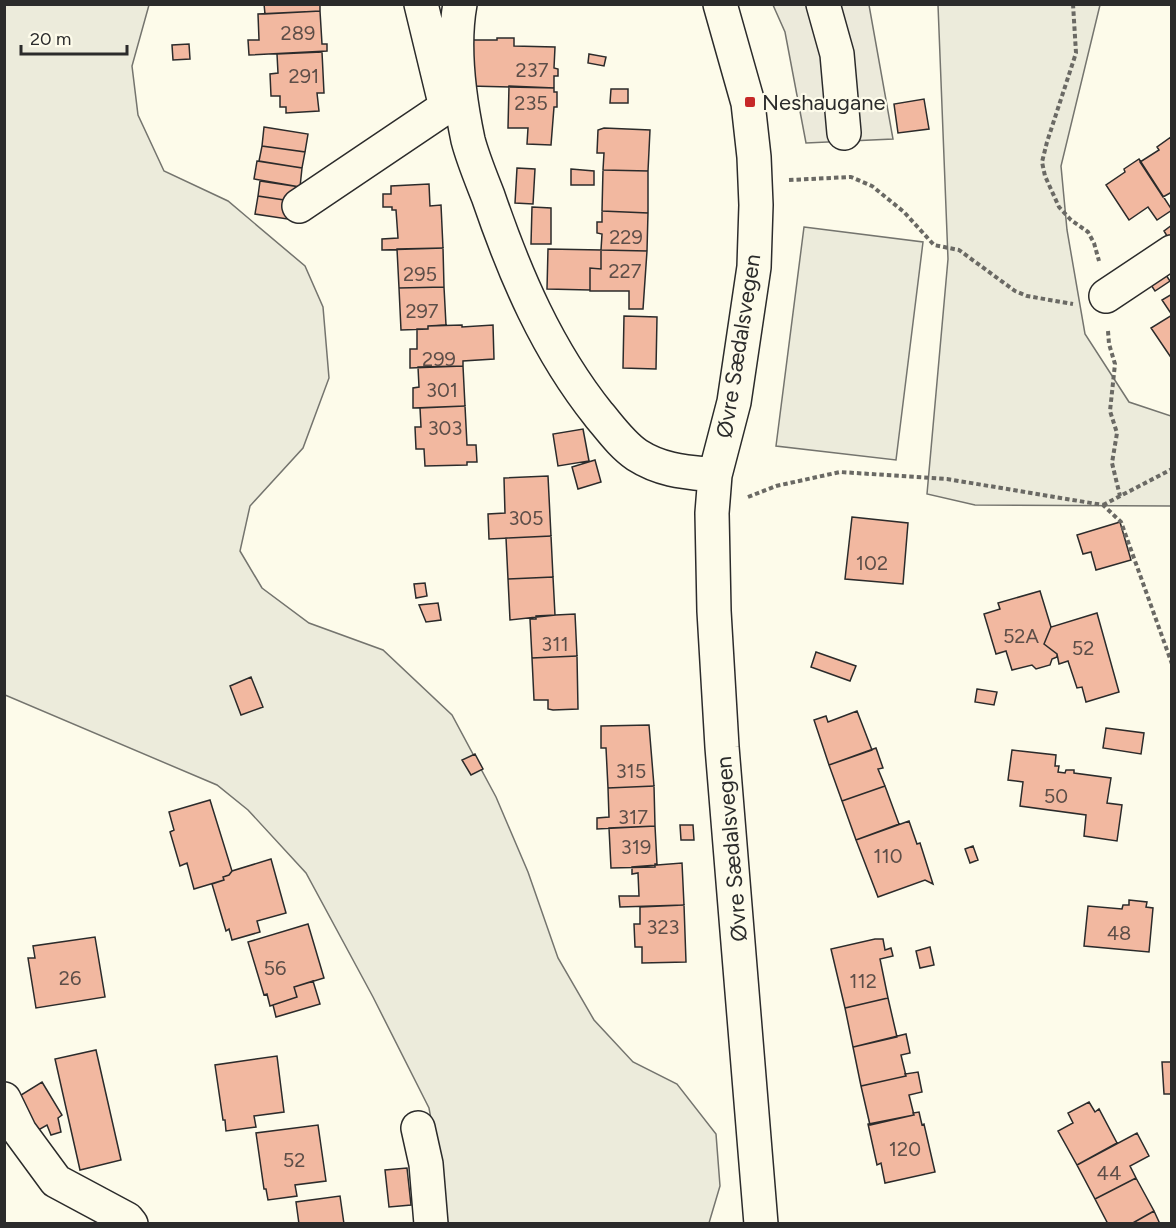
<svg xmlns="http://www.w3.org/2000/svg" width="1176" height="1228" font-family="Figtree,sans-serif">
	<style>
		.green { fill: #ecebdb; stroke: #74746e; stroke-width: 1.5 }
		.parking { fill: #eceadb; stroke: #74746e; stroke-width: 1.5 }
		.building { fill: #f2b8a0; stroke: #2b2b2b; stroke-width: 1.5 }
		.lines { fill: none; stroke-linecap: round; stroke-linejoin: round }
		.minor-casing { stroke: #2b2b2b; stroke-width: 36 }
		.path { stroke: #6a6964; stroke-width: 4; stroke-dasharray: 4.5 3; stroke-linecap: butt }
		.minor { stroke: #fdfbea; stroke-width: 33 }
		.poi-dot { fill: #c62828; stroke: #fdfbea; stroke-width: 2 }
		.labels { text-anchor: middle; stroke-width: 4.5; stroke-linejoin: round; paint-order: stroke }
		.number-label { font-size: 20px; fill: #5d4e48 }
		.poi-label { font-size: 22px; fill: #2b2b2b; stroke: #fdfbea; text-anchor: start }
		.street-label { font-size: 22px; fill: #2b2b2b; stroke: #fdfbea }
	</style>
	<rect width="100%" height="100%" fill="#fdfbea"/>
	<path class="green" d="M5 5H149L132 66 138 115 164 171 228 201 305 266 323 307 329 378 303 448 250 506 240 551 262 588 309 623 383 650 452 715 496 797 528 872 558 958 594 1020 633 1062 677 1084 716 1134 720 1186 709 1223H444L445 1195 429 1108 373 997 306 873 248 810 217 785 5 695Z
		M938 5H1100L1061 166 1067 230 1085 334 1129 402 1171 416V506L975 505 927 494 948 259Z
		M804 227 923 242 896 460 776 446Z"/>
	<path class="parking" d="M773 5H869L893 139 806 143 785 32Z"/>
	<path class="building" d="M264 4H320V11L265 14Z
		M320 11 322 44H327V51L249 55 248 40H259L258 14Z
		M497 38H514V46L555 47 554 68 558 69V76H554V88L470 86 471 40H497Z
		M189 44 190 59 173 60 172 45Z
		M322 52 324 93H317L319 111 286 113V107H280V96H271L270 74 278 73 277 54Z
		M589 54 606 57 604 66 588 63Z
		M509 86 554 88V92H557V107H554L551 145 527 144 528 128H508Z
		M611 89H628V103H610Z
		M924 99 929 129 898 133 894 104Z
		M264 127 308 134 305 152 262 146Z
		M604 128 650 130 648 171 603 170 604 153H597L598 130Z
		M1171 137 1172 192 1163 197 1140 162 1159 150 1157 147Z
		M262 146 305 152 302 168 259 161Z
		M1139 159 1172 210 1157 220 1148 207 1129 220 1106 185 1125 172 1124 169Z
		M257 161 302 168 300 187 254 179Z
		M517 168 535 169 533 204 515 203Z
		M571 169 594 171V185H571Z
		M603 170 648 171V213L602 211Z
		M260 181 300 187 297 202 258 196Z
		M429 184 430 206 441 205 443 248 382 250V239L398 238 396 210H392V207H383V194H391V186Z
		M258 196 297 202 294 220 255 214Z
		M532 207 551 208V244H531Z
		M602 211 648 213 647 251 601 250 602 234 597 233V222H602Z
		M1172 225V240L1170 241 1164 231Z
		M443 248 444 287 399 288 397 249Z
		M548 249 601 250V269L590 268V290L547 289Z
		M601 250 647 251 643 309H629V291H590V268L601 269Z
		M1164 272 1170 281 1155 291 1149 282Z
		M444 287 446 325 428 326V329L401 330 399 288Z
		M1172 294V315L1162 300Z
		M1172 315V359L1151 328Z
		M624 316 657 317 656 369 623 368Z
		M462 325V327L493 325 494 359 463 361V366L410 368V349H417V329H428V326Z
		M463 366 465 406 413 408V388L419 387 418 367Z
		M465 406 467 445H476L477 462H467V465L425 466 424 449H416L415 427H421L420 408Z
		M583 429 589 461 558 466 553 434Z
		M595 460 601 482 578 489 572 467Z
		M548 476 551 536 489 539 488 514 505 513 504 478Z
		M852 517 908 523 903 584 845 579Z
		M1120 522 1131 560 1096 570 1091 552 1083 554 1077 535Z
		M551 536 553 577 508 579 506 538Z
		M553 577 555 615 510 620 508 579Z
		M425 583 427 596 416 598 414 584Z
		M1040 591 1051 627 1044 644 1057 654V657L1052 659 1050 665 1036 669 1032 665 1012 670 1006 651 996 654 984 614 1000 609 998 603Z
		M438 603 441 620 426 622 419 605Z
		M1097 613 1119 692 1086 702 1082 687 1077 688 1068 661 1059 664 1057 654 1044 644 1051 627Z
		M575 614 577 656 532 658 530 619H536V616Z
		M816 652 856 666 850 681 811 667Z
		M577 656 578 709 553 710 548 709V700H534L532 658Z
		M251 677 263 707 241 715 230 686Z
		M977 689 997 692 994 705 975 702Z
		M857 711 872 750 829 765 814 720 826 716 828 722Z
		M649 725 654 786 608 788 606 748H601V726Z
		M1106 728 1144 733 1141 754 1103 748Z
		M876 748 883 768 878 769 885 786 842 801 829 765Z
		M1012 750 1056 755 1055 766H1059L1058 772 1065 773 1066 770H1074V773L1111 778 1107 803 1122 805 1117 841 1084 836 1086 815 1020 806 1023 782 1008 780Z
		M475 754 483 769 471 775 462 760Z
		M654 786 655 826 597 829V818L609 817 608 788Z
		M885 786 899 824 856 840 842 801Z
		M210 800 232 871 229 875 223 877 224 880 194 889 187 863 180 866 170 832 174 830 169 812Z
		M909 821 917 844 920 843 933 884 925 880 878 897 856 840Z
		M680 825H693L694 840H681Z
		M655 826 657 864H655V867L611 868 609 828Z
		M973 846 978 860 970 863 965 849Z
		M271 859 286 913 257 921 260 932 232 940 229 929 226 931 212 884 224 880 223 877 229 875 232 871Z
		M682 863 684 905 620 907 619 896H639L638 873 632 874V867Z
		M1129 900 1147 902 1146 907 1153 908 1149 952 1084 946 1088 906 1122 909 1123 905H1129Z
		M684 905 686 962 642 963V947H635L634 924H640V907Z
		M308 924 324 978 294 987 297 997 270 1006 267 994 264 995 248 942Z
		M95 937 105 997 36 1008 28 958H35L33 946Z
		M875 939H883L885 950 891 948 893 956 880 959 888 998 845 1008 831 949Z
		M930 947 934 965 920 968 916 951Z
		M313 981 320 1004 276 1017 273 1005 297 997 294 987Z
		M888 998 897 1037 853 1047 845 1008Z
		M906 1034 910 1053 901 1055 906 1076 861 1086 853 1047Z
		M96 1050 121 1160 80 1170 55 1059Z
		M277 1056 284 1112 254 1116 256 1127 226 1131 225 1120H223L215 1065Z
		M1162 1062H1172V1094H1164Z
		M918 1072 922 1092 909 1095 914 1115 870 1125 861 1086 906 1076 905 1074Z
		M42 1082 62 1115 58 1118 61 1132 51 1135 47 1125 33 1133 13 1100Z
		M1089 1102 1095 1112 1099 1109 1117 1143 1077 1165 1058 1131 1073 1123 1068 1113Z
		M919 1112 922 1125 924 1124 935 1172 885 1183 881 1163 877 1165 868 1124 914 1115 913 1113Z
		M318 1125 326 1181 295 1185 297 1196 268 1200 266 1189H264L256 1133Z
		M1137 1133 1149 1156 1130 1166 1136 1178 1095 1199 1077 1165Z
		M407 1168 411 1205 389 1207 385 1170Z
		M1136 1178 1154 1211 1131 1224H1108L1095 1199Z
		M340 1196 344 1224H299L296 1202Z
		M1154 1211 1160 1224H1131Z"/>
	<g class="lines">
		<g class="minor-casing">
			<path id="minor" d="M421 4 444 99
				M460 4C452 48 459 97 468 140 473 159 481 178 488 196 515 275 547 350 599 415 610 428 622 445 637 455 662 471 686 472 715 475
				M720 4 748 103 754 157 756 205 754 267 734 402 715 475 712 513 714 611 722 747 761 1224
				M823 4 837 54 844 133
				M299 206 446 107
				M1106 296 1172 252
				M4 1099 20 1132 56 1181 127 1219 131 1224
				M418 1128 426 1164 431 1224"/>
		</g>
		<path class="path" d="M1073 4 1076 53 1047 142 1042 162 1045 176 1059 207 1071 220 1088 232 1094 243 1099 261
			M789 180 851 177 872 186 904 212 934 245 959 250 1015 291 1027 296 1073 304
			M1108 331 1109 344 1115 364 1110 411 1117 433 1112 463 1120 496
			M748 497 776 486 840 472 947 479 1103 505 1121 522 1172 664
			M1103 505 1172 469"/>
		<use href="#minor" class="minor"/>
	</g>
	<rect class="poi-dot" x="744" y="96" width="12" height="12" rx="3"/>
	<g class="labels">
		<g class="number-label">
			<text x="298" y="40">289</text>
			<text x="532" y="77">237</text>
			<text x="304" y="83">291</text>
			<text x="531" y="110">235</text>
			<text x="626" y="244">229</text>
			<text x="625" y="278">227</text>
			<text x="420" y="281">295</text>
			<text x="422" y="318">297</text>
			<text x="439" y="366">299</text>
			<text x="442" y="397">301</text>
			<text x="445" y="435">303</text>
			<text x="526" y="525">305</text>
			<text x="872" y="570">102</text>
			<text x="1021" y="643">52A</text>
			<text x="555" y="651">311</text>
			<text x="1083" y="655">52</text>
			<text x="631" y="778">315</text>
			<text x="1056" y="803">50</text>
			<text x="633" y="824">317</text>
			<text x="636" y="854">319</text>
			<text x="888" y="863">110</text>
			<text x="663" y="934">323</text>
			<text x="1119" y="940">48</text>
			<text x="275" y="975">56</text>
			<text x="70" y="985">26</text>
			<text x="863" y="988">112</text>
			<text x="905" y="1156">120</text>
			<text x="294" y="1167">52</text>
			<text x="1109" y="1180">44</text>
		</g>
		<g class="poi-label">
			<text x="762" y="110">Neshaugane</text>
		</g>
		<g class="street-label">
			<text transform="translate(738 346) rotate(-81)" y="8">Øvre Sædalsvegen</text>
			<text transform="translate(731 849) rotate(-95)" y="8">Øvre Sædalsvegen</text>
		</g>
	</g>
	<rect width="1176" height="1228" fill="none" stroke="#2b2b2b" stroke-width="12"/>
	<path d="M21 45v9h106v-9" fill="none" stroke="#2b2b2b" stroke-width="3"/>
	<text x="30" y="45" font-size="18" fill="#2b2b2b" stroke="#fdfbea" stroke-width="4.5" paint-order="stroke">20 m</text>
</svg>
